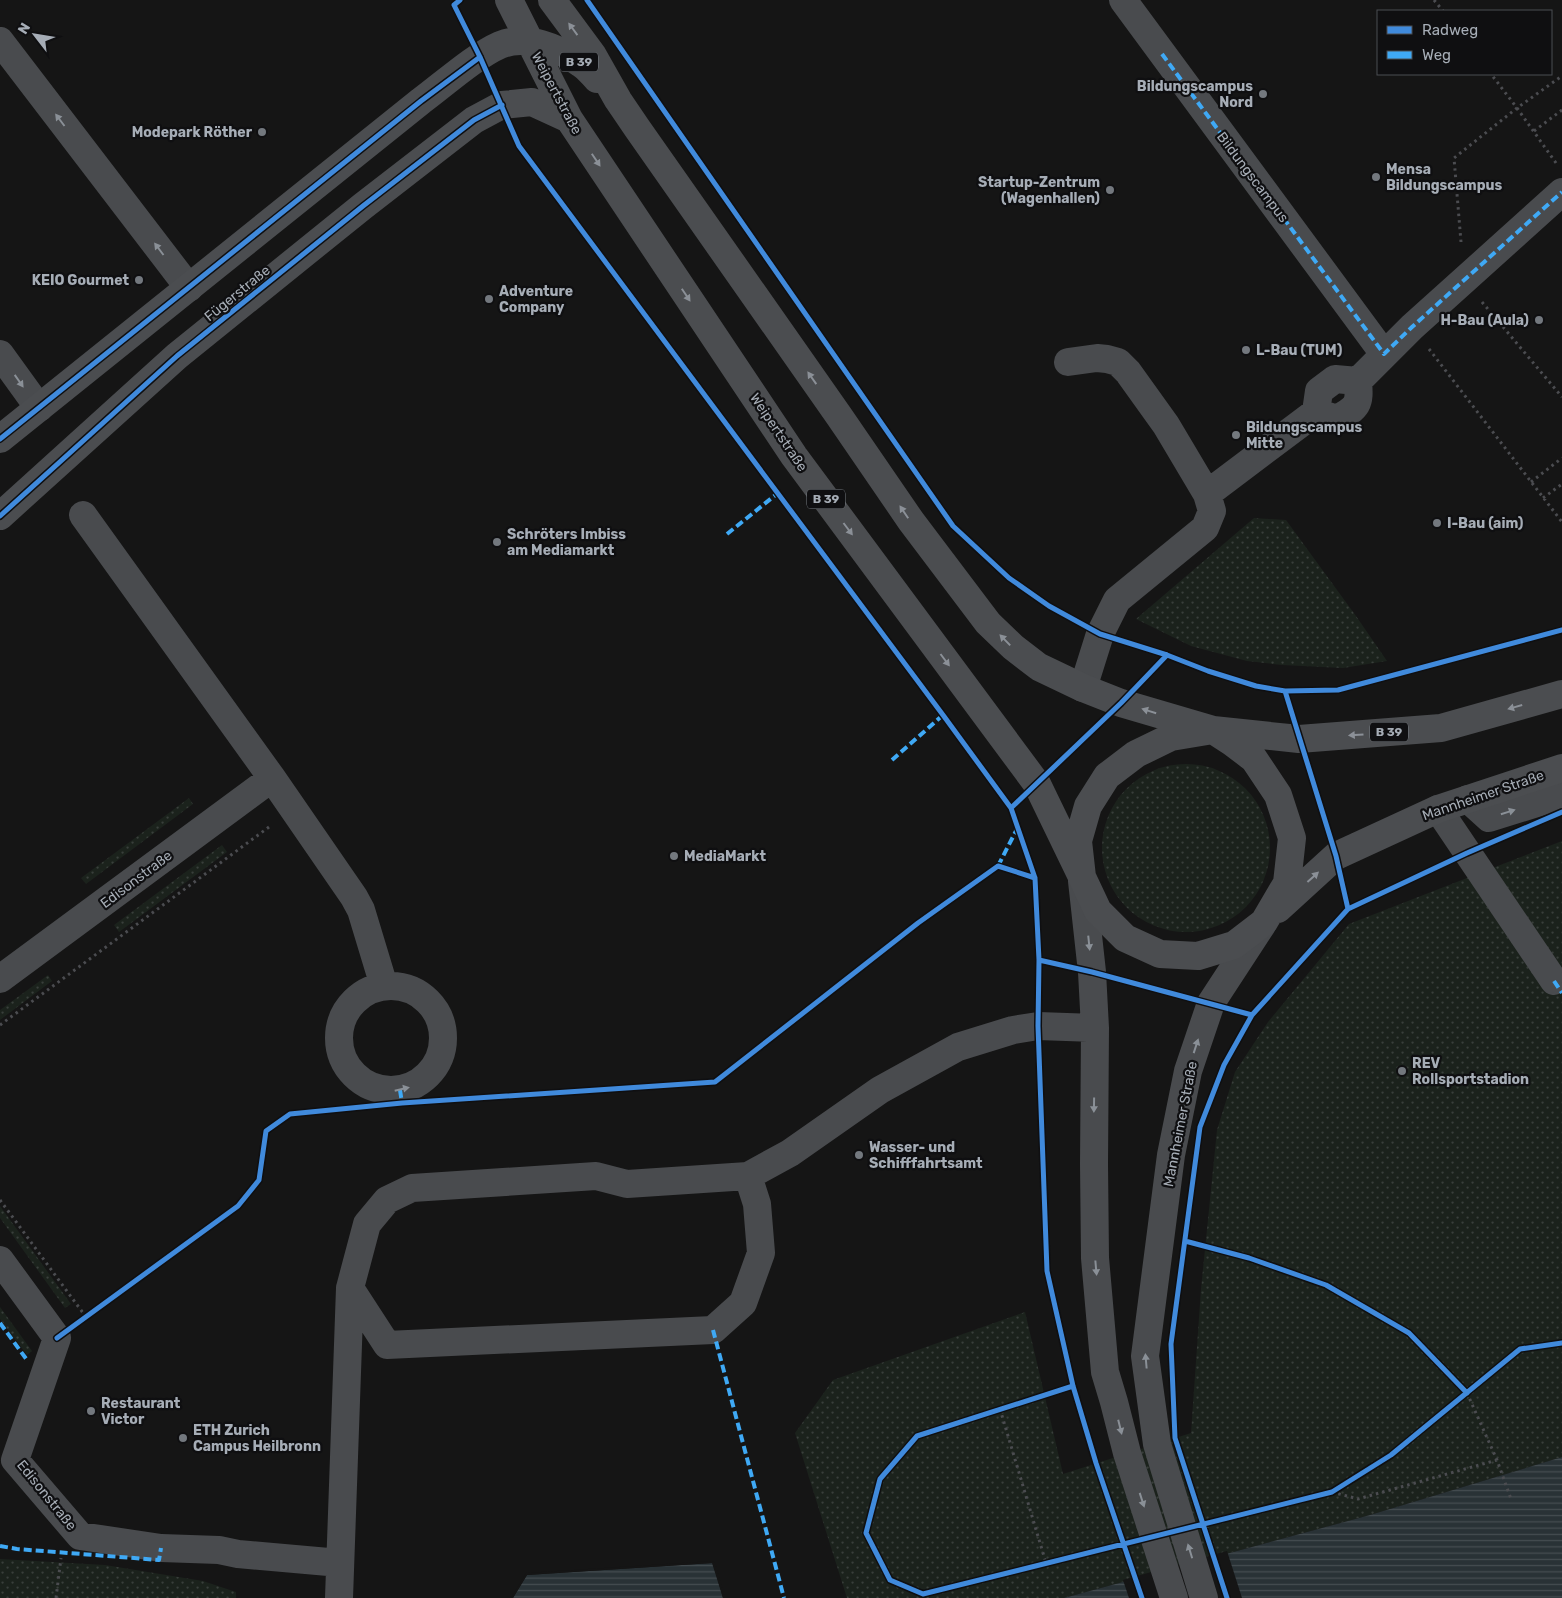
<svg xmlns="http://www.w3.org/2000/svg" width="1562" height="1598" font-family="Rubik,sans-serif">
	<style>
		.green { fill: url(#green-dots) }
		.water { fill: url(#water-rules) }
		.pier { fill: #151515 }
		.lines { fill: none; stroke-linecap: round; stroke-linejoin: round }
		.path { stroke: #4b4c50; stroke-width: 3; stroke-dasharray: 2.5 4; stroke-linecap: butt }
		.minor { stroke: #494b4e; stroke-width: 28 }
		.major { stroke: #4b4d50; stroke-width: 28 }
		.quiet { stroke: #3fa9f5; stroke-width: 4; stroke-dasharray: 8 4; stroke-linecap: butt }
		.cycleway-casing { stroke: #0f0f11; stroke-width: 8 }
		.cycleway { stroke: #408adc; stroke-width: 5 }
		.oneway { fill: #8b9097 }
		.oneway2 { fill: #8a9097 }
		.poi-dot { fill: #73787e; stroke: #0f0f11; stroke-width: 2 }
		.labels { text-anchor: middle; stroke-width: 4.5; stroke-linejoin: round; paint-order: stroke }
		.shield { fill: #0f0f11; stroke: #797e84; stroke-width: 1 }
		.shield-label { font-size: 12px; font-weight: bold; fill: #a6adb6 }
		.poi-label { font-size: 14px; font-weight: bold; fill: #a6adb6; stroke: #0f0f11; text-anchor: start }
		.street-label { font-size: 14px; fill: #a6adb6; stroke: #0f0f11 }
	</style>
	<defs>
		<pattern id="green-dots" width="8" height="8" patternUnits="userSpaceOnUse" patternTransform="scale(1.25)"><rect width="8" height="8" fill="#1b221c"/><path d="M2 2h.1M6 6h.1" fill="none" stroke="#393f3b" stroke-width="1.8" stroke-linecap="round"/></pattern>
		<pattern id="water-rules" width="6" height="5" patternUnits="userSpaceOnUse" patternTransform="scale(1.25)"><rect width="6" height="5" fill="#293236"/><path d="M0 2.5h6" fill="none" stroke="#454d51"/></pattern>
	</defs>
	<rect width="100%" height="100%" fill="#151515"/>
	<path class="green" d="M1254 518 1286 520 1356 616 1387 661 1343 668 1282 665 1247 661 1191 646 1136 619Z
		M1102 848a84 84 0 1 1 168 0a84 84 0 1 1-168 0Z
		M189 798 193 804 86 884 81 878Z
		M1562 841V1457L1370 1515 1064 1598H847L795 1433 833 1380 1025 1312 1063 1474 1191 1433 1201 1289 1217 1130 1235 1072 1268 1022 1349 924Z
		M222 845 227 852 119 932 114 925Z
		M48 975 52 981 0 1020V1010Z
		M0 1206 71 1304 65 1308 0 1218Z
		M0 1307 32 1351 27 1355 0 1319Z
		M0 1559 105 1565 203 1581 236 1592V1598H0Z"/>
	<path class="water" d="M1562 1457V1598H1064L1370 1515Z
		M713 1563 723 1598H513L527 1575Z"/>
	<path class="pier" d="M1227 1551 1242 1598H1129L1123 1580Z
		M713 1561 715 1563 725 1598H723L712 1563 527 1575 513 1598H511L526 1573Z"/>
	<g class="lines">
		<path class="path" d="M1434 0 1443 11
			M1534 131 1562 110
			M1556 163 1517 108 1562 76
			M1461 242 1454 158 1517 108 1491 74
			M1482 302 1562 397
			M1429 349 1562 522
			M1531 482 1562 458
			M1543 498 1562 484
			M0 1025 269 827
			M0 1200 86 1317
			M1467 1393 1497 1460 1511 1499
			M1000 1409 1046 1563
			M1332 1492 1358 1499 1497 1460
			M56 1598 61 1558"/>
		<path class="minor" d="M1123 0 1384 354
			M0 41 189 288
			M0 354 39 408
			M1068 362 1097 358 1107 359 1118 362 1128 372 1166 425 1207 494 1212 511 1205 528 1117 600 1100 634 1083 688
			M1358 381 1412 327 1562 192
			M1207 494 1316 412 1319 391 1335 379 1358 381C1360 405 1358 407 1337 419L1316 412
			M83 515 272 778 354 897 361 910 384 986
			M1468 799 1489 818 1562 795
			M1438 809 1554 981
			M1082 881 1092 972 1095 1028 1094 1164 1095 1258 1105 1372 1114 1402 1127 1453 1174 1598
			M0 979 272 778
			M339 1038a52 52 0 1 1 104 0a52 52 0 1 1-104 0Z
			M748 1176 627 1184 596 1176 412 1188 387 1200 367 1224 350 1288 387 1345 713 1330 743 1303 761 1253 757 1204 748 1176 790 1153 880 1090 958 1047 1013 1030 1038 1026 1095 1028
			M0 1260 57 1338 15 1460 80 1536 161 1548 219 1550 238 1554 340 1563
			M339 1598 350 1288
			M1204 1598 1157 1444 1145 1356 1171 1155 1188 1071 1211 1003 1262 925"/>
		<path class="major" d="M509 0 569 119 794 456 1037 784 1082 877
			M552 0 592 54 618 100 637 128 839 416 911 521 988 623 1013 647 1039 667 1083 688 1121 703 1213 730 1299 739 1441 728 1562 694
			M0 439 421 101C444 84 475 56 500 45 526 34 559 48 580 63 587 67 592 74 597 79
			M0 516 177 356 363 206 474 120 502 105 532 102 569 119
			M1213 730 1233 743 1254 759 1278 795 1292 838 1287 883 1264 922 1234 945 1198 956 1160 954 1125 938 1098 911 1082 877 1078 841 1088 806 1107 776 1136 754 1171 737Z
			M1278 909 1336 856 1438 809 1562 768"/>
		<path class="quiet" d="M1162 54 1384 354 1412 327 1562 192
			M727 534 778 493
			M892 760 943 715
			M998 866 1018 827
			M1554 981 1562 993
			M400 1090 402 1103
			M0 1323 27 1360
			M713 1330 784 1598
			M0 1546 17 1549 159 1560 161 1548"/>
		<g class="cycleway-casing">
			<path id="cycleway" d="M460 0 454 5 480 57 519 146 943 715 1011 808 1035 878 1039 960 1038 1026 1047 1271 1073 1386 1096 1463 1142 1598
				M587 0 953 526 1009 578 1049 606 1100 634 1167 655 1208 671 1256 686 1285 691 1338 690 1562 630
				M0 439 421 101 480 57
				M0 516 177 356 363 206 474 120 502 105
				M1285 691 1336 856 1348 909
				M1011 808 1121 703 1167 655
				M1039 960 1092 972 1252 1015
				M1185 1241 1249 1258 1326 1285 1409 1333 1467 1393
				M57 1338 238 1206 259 1180 266 1131 290 1114 402 1103 715 1082 918 923 998 866 1035 878
				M1073 1386 917 1436 880 1479 866 1533 890 1580 923 1594 1332 1492 1391 1455 1520 1349 1562 1343
				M1227 1598 1175 1438 1171 1344 1200 1127 1224 1065 1252 1015 1348 909 1467 853 1562 812"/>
		</g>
		<use href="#cycleway" class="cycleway"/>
	</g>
	<defs><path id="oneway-solid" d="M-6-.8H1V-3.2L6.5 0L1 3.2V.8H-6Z" transform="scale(1.25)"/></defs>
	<g class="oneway">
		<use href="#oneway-solid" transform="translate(573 29) rotate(-126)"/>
		<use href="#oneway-solid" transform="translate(596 160) rotate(56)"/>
		<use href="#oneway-solid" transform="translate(686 295) rotate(56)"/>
		<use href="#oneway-solid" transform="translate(812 378) rotate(-125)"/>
		<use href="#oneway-solid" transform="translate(904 512) rotate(-124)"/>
		<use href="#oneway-solid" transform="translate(848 529) rotate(53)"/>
		<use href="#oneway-solid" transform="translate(1005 640) rotate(-134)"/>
		<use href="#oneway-solid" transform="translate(945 660) rotate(53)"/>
		<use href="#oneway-solid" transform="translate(1515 707) rotate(164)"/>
		<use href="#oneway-solid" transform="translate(1149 711) rotate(-163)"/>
		<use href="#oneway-solid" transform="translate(1356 735) rotate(176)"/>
		<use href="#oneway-solid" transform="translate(1313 877) rotate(-42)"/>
	</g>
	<g class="oneway2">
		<use href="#oneway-solid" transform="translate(60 120) rotate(-127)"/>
		<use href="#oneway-solid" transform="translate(159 249) rotate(-127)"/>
		<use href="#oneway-solid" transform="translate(19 381) rotate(55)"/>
		<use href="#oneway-solid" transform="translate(1508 812) rotate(-18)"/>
		<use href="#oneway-solid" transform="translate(1089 943) rotate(84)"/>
		<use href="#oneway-solid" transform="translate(1196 1046) rotate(-72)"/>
		<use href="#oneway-solid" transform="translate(402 1089) rotate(-13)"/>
		<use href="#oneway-solid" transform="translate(1094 1105) rotate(91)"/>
		<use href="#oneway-solid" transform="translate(1096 1268) rotate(85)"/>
		<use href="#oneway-solid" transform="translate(1146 1361) rotate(-95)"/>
		<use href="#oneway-solid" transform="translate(1120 1427) rotate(76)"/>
		<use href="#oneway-solid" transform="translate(1142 1500) rotate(72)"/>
		<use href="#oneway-solid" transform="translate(1190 1551) rotate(-107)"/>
	</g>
	<g class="poi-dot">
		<circle cx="1263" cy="94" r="5"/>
		<circle cx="262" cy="132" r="5"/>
		<circle cx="1376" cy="177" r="5"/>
		<circle cx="1110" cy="190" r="5"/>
		<circle cx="139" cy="280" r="5"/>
		<circle cx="489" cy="299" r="5"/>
		<circle cx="1539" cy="320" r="5"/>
		<circle cx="1246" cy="350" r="5"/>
		<circle cx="1236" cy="435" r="5"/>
		<circle cx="1437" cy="523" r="5"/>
		<circle cx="497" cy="542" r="5"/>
		<circle cx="674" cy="856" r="5"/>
		<circle cx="1402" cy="1071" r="5"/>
		<circle cx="859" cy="1155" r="5"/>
		<circle cx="91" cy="1411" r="5"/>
		<circle cx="183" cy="1438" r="5"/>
	</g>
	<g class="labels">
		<g class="shield">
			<rect x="560" y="52.5" width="38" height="19" rx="4"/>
			<rect x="807" y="489.5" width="38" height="19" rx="4"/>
			<rect x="1370" y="722.5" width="38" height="19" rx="4"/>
		</g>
		<g class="shield-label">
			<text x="579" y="66">B 39</text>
			<text x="826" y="503">B 39</text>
			<text x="1389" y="736">B 39</text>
		</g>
		<g class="poi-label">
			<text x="1253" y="91" text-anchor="end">Bildungscampus<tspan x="1253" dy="16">Nord</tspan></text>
			<text x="252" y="137" text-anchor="end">Modepark Röther</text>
			<text x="1386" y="174">Mensa<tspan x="1386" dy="16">Bildungscampus</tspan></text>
			<text x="1100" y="187" text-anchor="end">Startup-Zentrum<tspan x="1100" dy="16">(Wagenhallen)</tspan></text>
			<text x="129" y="285" text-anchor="end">KEIO Gourmet</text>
			<text x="499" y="296">Adventure<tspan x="499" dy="16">Company</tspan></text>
			<text x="1529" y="325" text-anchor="end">H-Bau (Aula)</text>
			<text x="1256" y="355">L-Bau (TUM)</text>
			<text x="1246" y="432">Bildungscampus<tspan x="1246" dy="16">Mitte</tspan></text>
			<text x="1447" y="528">I-Bau (aim)</text>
			<text x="507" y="539">Schröters Imbiss<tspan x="507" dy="16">am Mediamarkt</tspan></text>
			<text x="684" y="861">MediaMarkt</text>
			<text x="1412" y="1068">REV<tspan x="1412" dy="16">Rollsportstadion</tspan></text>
			<text x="869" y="1152">Wasser- und<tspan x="869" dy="16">Schifffahrtsamt</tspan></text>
			<text x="101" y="1408">Restaurant<tspan x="101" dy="16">Victor</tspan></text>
			<text x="193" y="1435">ETH Zurich<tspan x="193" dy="16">Campus Heilbronn</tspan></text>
		</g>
		<g class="street-label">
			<text transform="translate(557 93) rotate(62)" y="5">Weipertstraße</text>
			<text transform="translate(1253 177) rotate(53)" y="5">Bildungscampus</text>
			<text transform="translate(237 293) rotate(-39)" y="5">Fügerstraße</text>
			<text transform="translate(779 432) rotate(56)" y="5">Weipertstraße</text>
			<text transform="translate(1483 795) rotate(-19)" y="5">Mannheimer Straße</text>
			<text transform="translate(136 879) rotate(-37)" y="5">Edisonstraße</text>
			<text transform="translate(1180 1124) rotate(-79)" y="5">Mannheimer Straße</text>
			<text transform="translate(47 1495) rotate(51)" y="5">Edisonstraße</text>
		</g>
	</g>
	<rect x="1377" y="10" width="175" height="65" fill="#0f0f11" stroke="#4b4e53"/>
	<rect x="1387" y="26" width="25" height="8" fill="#408adc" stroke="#4b4e53"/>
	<text x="1422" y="35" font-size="15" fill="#a6adb6">Radweg</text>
	<rect x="1387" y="51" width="25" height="8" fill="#3fa9f5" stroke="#4b4e53"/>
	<text x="1422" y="60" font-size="15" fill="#a6adb6">Weg</text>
	<g transform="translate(35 35) rotate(301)" stroke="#0f0f11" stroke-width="4" paint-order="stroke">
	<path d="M0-4L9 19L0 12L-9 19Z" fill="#a6adb6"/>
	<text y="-8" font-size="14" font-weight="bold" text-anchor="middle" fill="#a6adb6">N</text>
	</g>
</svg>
